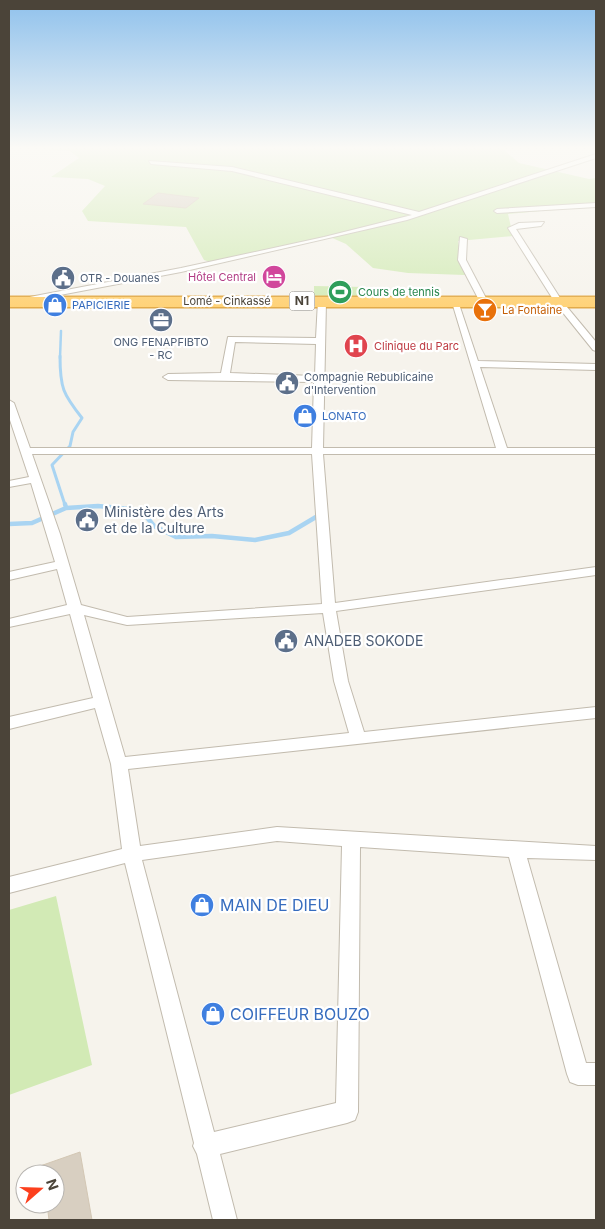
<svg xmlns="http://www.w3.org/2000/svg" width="605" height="1229" font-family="Inter,sans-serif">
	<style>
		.green { fill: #d2eab5 }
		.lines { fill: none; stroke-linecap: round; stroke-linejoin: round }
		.stream-far2 { stroke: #a9d4f2; stroke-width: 2.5 }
		.stream-far1 { stroke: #a9d4f2; stroke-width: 3 }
		.stream { stroke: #a9d4f2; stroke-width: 4.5 }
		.building { fill: #d8cfc1; stroke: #d3c7b4 }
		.street-casing { stroke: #c2bbae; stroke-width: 2 }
		.highway-casing { stroke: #e0a43c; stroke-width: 3 }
		.street { fill: #fff; fill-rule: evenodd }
		.highway { fill: #ffcf6e; fill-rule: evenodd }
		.labels { text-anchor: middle; stroke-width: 4.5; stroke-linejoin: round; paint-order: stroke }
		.far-hotel-label { font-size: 11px; fill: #b23c85; stroke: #fff; text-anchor: end }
		.far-service-label { font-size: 11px; fill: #4e5e75; stroke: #fff; text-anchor: start }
		.far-leisure-label { font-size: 11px; fill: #27864d; stroke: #fff; text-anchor: start }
		.far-street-label { font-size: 11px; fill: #4b4439; stroke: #fff }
		.far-shop-label { font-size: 11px; fill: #366cbe; stroke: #fff; text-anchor: start }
		.far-food-label { font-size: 11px; fill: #c56008; stroke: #fff; text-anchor: start }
		.far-health-label { font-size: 11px; fill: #be3a42; stroke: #fff; text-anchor: start }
		.shield { fill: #fff; stroke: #817c74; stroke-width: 1 }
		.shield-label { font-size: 12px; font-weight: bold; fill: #4b4439 }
		.service-label { font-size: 14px; fill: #4e5e75; stroke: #fff; text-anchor: start }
		.near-shop-label { font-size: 16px; fill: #366cbe; stroke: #fff; text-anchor: start }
	</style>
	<rect width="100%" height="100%" fill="#f6f3ec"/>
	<path class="green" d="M40 149H503L519 163 589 179 596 178V206L508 214 513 236 458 241 465 275 408 273 373 268 346 244 330 237 210 262 204 260 186 227 88 221 82 211 105 186 88 179 51 177 79 158 70 151Z
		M314 286 365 287 367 296H314Z
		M56 896 92 1065 9 1095V910Z"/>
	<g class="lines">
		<path class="stream-far2" d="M60 358 61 331"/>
		<path class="stream-far1" d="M60 356C60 388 63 394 82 418L73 432 70 446 52 465 65 505"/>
		<path class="stream" d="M66 508 98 506 141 510 154 526 176 537 212 536 255 540 289 533 321 514
			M9 524 32 523 66 508 65 504"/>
	</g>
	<path class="building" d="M158 193 199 198 186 208 143 204Z
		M80 1152 92 1220H49L47 1204H55V1174L23 1172Z"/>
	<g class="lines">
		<g class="street-casing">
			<path id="street" d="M596 154V158L407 220 181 272 18 303 14 300 181 268 324 237 412 215 232 171 151 164 149 161 232 167 419 212Z
				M596 203V207L497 213 494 211 497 209Z
				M544 222 541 226 516 229 562 301 596 342V351L593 350 556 304 508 228 519 223Z
				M460 237 467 239 466 260 488 302 487 304 480 302 458 260Z
				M322 298 326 301 323 448H496L451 299 458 301 478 361 596 364V370L480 367 507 448H596V454H323L335 603 596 567V575L336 611 348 681 364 732 596 707V718L128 769 140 846 277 827 596 846V860L527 858 586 1063H596V1085H578L570 1082 567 1074 509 857 360 847 358 1112 355 1120 347 1123 220 1154 237 1220H213L197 1154 193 1146 194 1143 125 863 9 893V877L122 849 111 764 95 708 9 729V717L93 698 70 614 9 627V619L67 605 57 569 9 580V572L55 562 31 483 9 487V481L29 477 9 417V400L14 403 30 448H312L314 382 168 380 163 377 168 374 221 373 228 337 316 338 318 301ZM235 342 316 344 315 376 230 373ZM32 454H312L322 604 127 617 81 605 60 534ZM323 613 334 681 349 733 125 757 84 615 127 625ZM277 841 342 846 336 1103 214 1132 142 860Z"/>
		</g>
		<g class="highway-casing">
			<path id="highway" d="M9 297H596V307H9Z"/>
		</g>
		<use href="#street" class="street"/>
		<use href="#highway" class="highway"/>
	</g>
	<linearGradient id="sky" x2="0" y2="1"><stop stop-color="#8fc1ec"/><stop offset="0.46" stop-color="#fbfaf6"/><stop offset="1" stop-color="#fbfaf6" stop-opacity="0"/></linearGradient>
	<rect width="605" height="321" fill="url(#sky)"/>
	<defs>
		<g id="hotel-disc" transform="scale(1.25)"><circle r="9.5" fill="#d1479c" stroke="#fff"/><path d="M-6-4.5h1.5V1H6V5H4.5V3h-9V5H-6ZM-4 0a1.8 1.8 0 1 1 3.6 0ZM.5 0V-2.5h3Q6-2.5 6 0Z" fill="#fff"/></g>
		<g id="civic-disc" transform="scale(1.25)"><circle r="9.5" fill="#5c6f8a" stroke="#fff"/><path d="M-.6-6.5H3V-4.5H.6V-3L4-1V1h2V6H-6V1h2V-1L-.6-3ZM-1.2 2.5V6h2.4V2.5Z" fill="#fff"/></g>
		<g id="stadium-disc" transform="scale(1.25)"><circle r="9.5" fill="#2e9e5b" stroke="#fff"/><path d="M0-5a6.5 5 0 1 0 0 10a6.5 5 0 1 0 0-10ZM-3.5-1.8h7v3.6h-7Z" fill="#fff"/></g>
		<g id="shop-disc" transform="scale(1.25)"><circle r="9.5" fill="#3f7fe0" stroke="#fff"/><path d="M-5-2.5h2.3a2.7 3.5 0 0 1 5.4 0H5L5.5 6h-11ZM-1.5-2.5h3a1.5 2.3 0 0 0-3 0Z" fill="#fff"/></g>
		<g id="bar-disc" transform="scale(1.25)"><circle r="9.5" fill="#e8710a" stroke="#fff"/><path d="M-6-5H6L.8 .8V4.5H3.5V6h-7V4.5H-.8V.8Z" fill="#fff"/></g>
		<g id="office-disc" transform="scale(1.25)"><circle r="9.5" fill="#5c6f8a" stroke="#fff"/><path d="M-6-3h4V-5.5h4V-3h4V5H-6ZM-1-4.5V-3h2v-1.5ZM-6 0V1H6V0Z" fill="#fff"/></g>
		<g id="hospital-disc" transform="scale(1.25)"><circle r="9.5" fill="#e0444e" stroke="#fff"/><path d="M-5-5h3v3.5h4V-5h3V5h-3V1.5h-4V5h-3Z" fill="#fff"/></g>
	</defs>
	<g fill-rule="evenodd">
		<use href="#hotel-disc" x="274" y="277"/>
		<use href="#civic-disc" x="63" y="278"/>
		<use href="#stadium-disc" x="340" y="292"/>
		<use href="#shop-disc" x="55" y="305"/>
		<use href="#bar-disc" x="485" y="310"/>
		<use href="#office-disc" x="161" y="320"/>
		<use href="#hospital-disc" x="356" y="346"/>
		<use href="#civic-disc" x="287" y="383"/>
		<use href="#shop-disc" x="305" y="416"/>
		<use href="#civic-disc" x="87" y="520"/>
		<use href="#civic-disc" x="286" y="641"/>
		<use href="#shop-disc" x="202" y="905"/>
		<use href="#shop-disc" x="213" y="1014"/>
	</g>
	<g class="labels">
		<g class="far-hotel-label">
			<text x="256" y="281">Hôtel Central</text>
		</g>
		<g class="far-service-label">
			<text x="80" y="282">OTR - Douanes</text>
			<text x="161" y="346" text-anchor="middle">ONG FENAPFIBTO<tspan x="161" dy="13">- RC</tspan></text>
			<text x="304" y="381">Compagnie Rebublicaine<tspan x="304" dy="13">d'Intervention</tspan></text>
		</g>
		<g class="far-leisure-label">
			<text x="358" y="296">Cours de tennis</text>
		</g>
		<g class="far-street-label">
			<text x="227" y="305">Lomé - Cinkassé</text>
		</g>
		<g class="far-shop-label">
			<text x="72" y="309">PAPICIERIE</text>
			<text x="322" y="420">LONATO</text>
		</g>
		<g class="far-food-label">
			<text x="502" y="314">La Fontaine</text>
		</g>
		<g class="far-health-label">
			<text x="374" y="350">Clinique du Parc</text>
		</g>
		<rect class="shield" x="289.5" y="291.5" width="25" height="19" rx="4"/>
		<g class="shield-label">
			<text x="302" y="305">N1</text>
		</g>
		<g class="service-label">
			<text x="104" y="517">Ministère des Arts<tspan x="104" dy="16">et de la Culture</tspan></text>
			<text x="304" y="646">ANADEB SOKODE</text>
		</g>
		<g class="near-shop-label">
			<text x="220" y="911">MAIN DE DIEU</text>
			<text x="230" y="1020">COIFFEUR BOUZO</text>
		</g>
	</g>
	<rect width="605" height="1229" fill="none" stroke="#4b4439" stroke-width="20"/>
	<g transform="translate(40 1189) rotate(70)"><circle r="24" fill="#ffffff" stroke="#b7b4b0"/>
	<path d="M0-4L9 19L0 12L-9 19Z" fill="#fc3f1d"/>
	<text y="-8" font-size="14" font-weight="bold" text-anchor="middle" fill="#4b4439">N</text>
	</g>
</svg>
